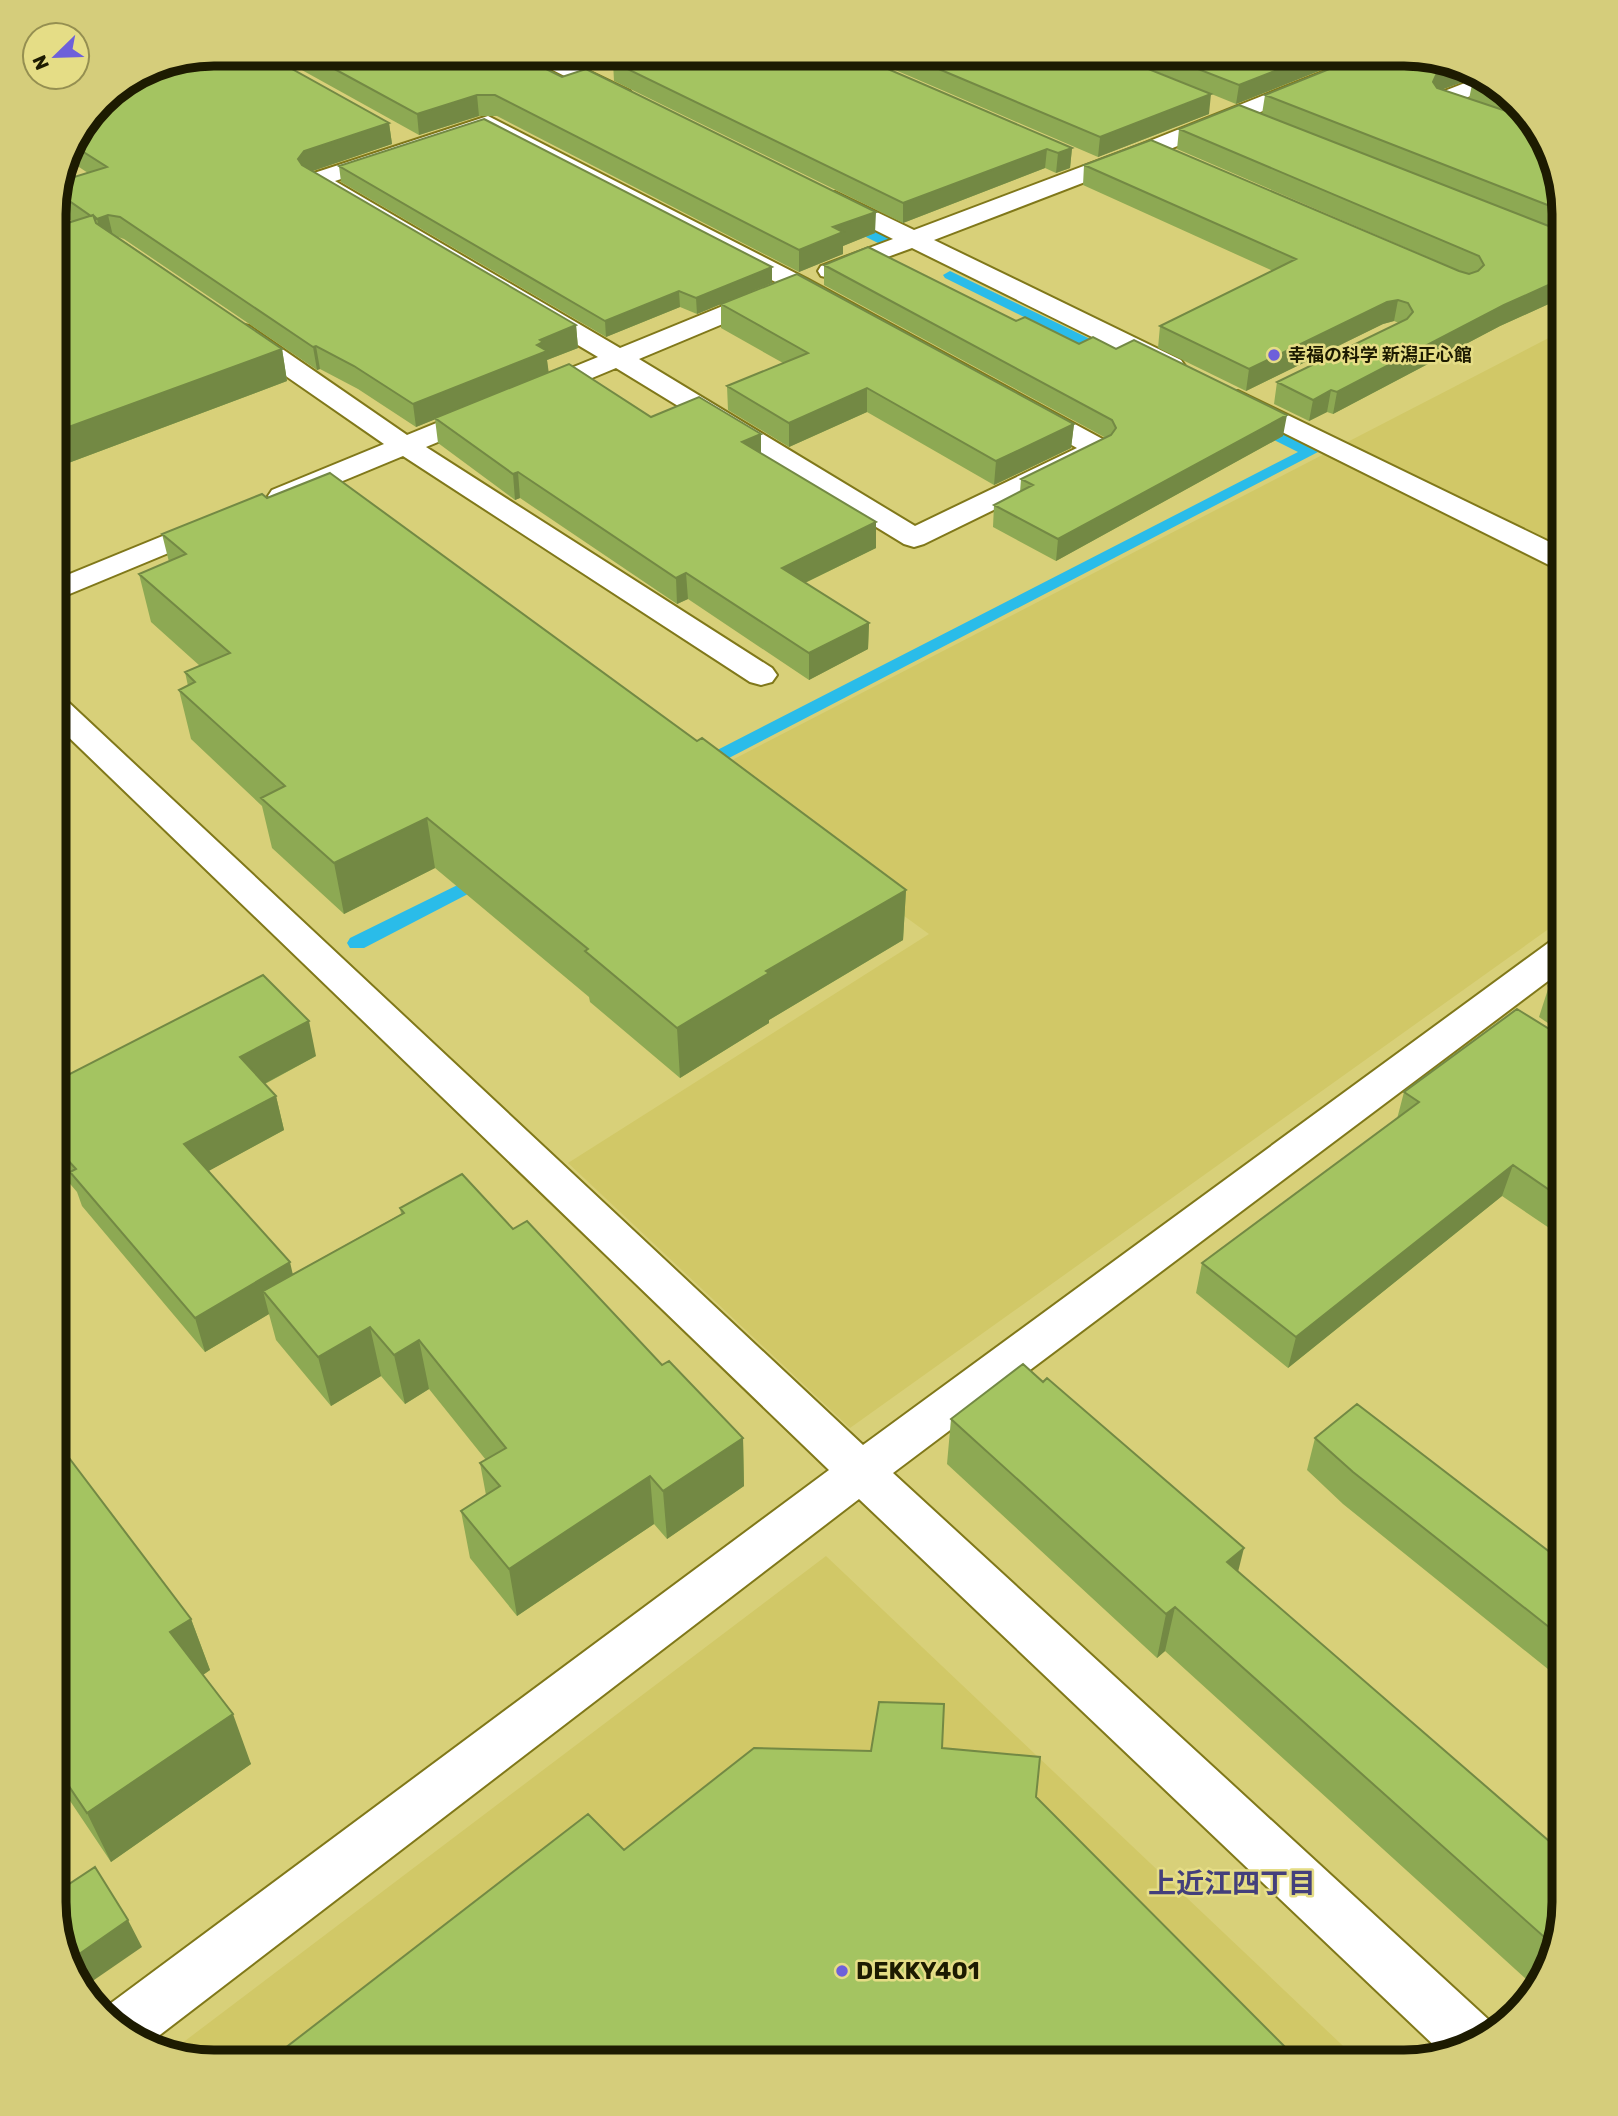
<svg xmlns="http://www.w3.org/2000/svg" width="1618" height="2116" font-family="Rubik,'Noto Sans JP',sans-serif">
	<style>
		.built { fill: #d1c867 }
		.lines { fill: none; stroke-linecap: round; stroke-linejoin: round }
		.stream { fill: #2abce9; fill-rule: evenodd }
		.street-casing { stroke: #80781a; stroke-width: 4 }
		.street { fill: #fff; fill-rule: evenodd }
		.wall { fill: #8da953 }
		.shaded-wall { fill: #738944 }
		.building { fill: #a4c461; stroke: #738944; stroke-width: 2 }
		.poi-dot { fill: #6d60da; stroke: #e5dd86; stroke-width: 2.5 }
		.labels { text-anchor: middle; stroke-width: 5; stroke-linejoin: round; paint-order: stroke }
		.far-poi-label { font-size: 18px; font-weight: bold; fill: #1d1b01; stroke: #e5dd86; text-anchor: start }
		.near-poi-label { font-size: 24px; font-weight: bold; fill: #1d1b01; stroke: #e5dd86; text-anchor: start }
		.near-neighbourhood-label { font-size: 28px; font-weight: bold; fill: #433f7c; stroke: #e5dd86 }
		.rim { fill: none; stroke: #1d1b01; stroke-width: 9 }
	</style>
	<rect width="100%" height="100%" fill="#d8d079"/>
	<path class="built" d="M1564 330V918L850 1428 568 1163 929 934 707 773Z
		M826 1556 1360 2062H215L173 2050Z"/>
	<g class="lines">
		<path class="stream" d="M847 218 888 237 890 240 888 243H878L842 225 840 222Z
			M950 271 1115 351 1117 354 1115 357H1105L945 278 943 275Z
			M1255 420 1318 452 704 771 698 773 689 767 692 763 1298 452 1250 428 1247 425Z
			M486 871 493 873 496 877 493 881 364 948H350L347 943 350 938Z"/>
		<g class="street-casing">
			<path id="street" d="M526 54H553L630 91 633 96 630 101H614L529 58Z
				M1365 55H1394L1390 59 1158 154 934 240 1181 360 1185 366 1181 372 1172 374 1163 372 912 248 830 278 821 276 818 271 821 266 893 239 819 202 815 197 819 192H835L914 230 1142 144Z
				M1483 76 1494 86 1461 100 1487 109 1490 114 1487 119H1471L1434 105 1431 100 1434 95Z
				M488 116 807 279 1108 442 1112 448 1108 454 924 544 914 547 904 544 616 368 426 447 772 668 777 675 772 682 761 685 750 682 403 456 292 502 282 505 272 502 268 496 272 490 384 444 231 338 227 332 231 326 240 324 249 326 407 435 598 357 308 185 304 180 308 175ZM486 131 789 289 1077 448 915 526 639 359 780 300 784 295 780 290 771 287 762 290 620 348 335 181Z
				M1238 391 1564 549V570L1553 567 1228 405 1224 399 1228 393Z
				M214 515 224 518 229 524 224 530 55 600V580Z
				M55 697 66 700 863 1445 1551 941 1564 938V969L893 1473 1490 2021 1494 2032 1440 2051 859 1499 148 2044 135 2040 103 2009 829 1470 55 724Z"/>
		</g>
		<use href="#street" class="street"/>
	</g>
	<path class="wall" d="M273 54H493L875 233 843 246V254L799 272 497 116H479L419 135Z
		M858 54H1111L1209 114 1098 157Z
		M1113 54 1359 55 1236 104Z
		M613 62 1072 148 1070 168 1056 173 1045 168 903 223 614 81Z
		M1483 76 1537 126 1564 215V297L1500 326 1333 414 1327 412 1309 421 1274 404 1277 382 1399 323 1394 321 1383 324 1246 391 1158 348 1160 326 1273 271 1083 185 1084 165 1462 272 1177 149 1179 129 1262 114 1265 95 1441 90 1469 99 1473 80Z
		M389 123 392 144 312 171 576 325 578 348 547 360 548 372 651 417 761 434V453L876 548 805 583 869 623 868 649 809 680 688 599 677 604 520 498 515 500 438 443 435 419 416 427 358 389 320 369 317 370 124 239 118 237 282 349 287 381 55 468V227L73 222 55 209V204L61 181 88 173 67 159 71 144Z
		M339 166 772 267V283L697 314 680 307 606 337 341 182Z
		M824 265 1016 321 1079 344 1283 436 1056 561 993 527 994 505 1020 492 1021 479 1106 438 824 285Z
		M721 304 1074 424 1071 448 994 485 867 412 789 447 728 410 727 386 783 363 721 328Z
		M267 498 697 741 906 890 903 940 769 1020V1023L680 1078 590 1002 589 997 435 868 344 914 272 848 262 806 191 739 179 690 188 686 185 672 200 666 151 622 139 574 169 562 162 534Z
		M1564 975V1034L1539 1017 1549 986Z
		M1559 1035 1564 1036V1238L1502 1196 1288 1368 1196 1293 1202 1263 1397 1119 1404 1092Z
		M316 1056 265 1084 276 1096 284 1130 208 1171 293 1274 401 1214 400 1208 513 1229 743 1438 744 1486 667 1539 654 1524 517 1616 470 1558 461 1511 486 1495 480 1463 486 1460 429 1389 405 1404 381 1376 331 1406 276 1340 269 1314 205 1352 82 1206 77 1192 54 1165V1082Z
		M951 1419 1238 1572 1564 1901 1542 1981 1536 1988 1165 1651 1157 1658 947 1464Z
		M54 1438 191 1619 210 1670 203 1675 251 1764 111 1862 54 1777Z
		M1315 1438 1564 1563V1682L1343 1504 1307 1470Z"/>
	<path class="shaded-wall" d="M1315 55H1359L1236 104 1239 85Z
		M1455 67 1482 75 1433 93V82L1437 73Z
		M1211 94 1209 114 1098 157 1100 137Z
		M477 95 479 116 419 135 417 114Z
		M389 123 392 144 307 173 298 159 304 151Z
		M1072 148 1070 168 1056 173 1058 153Z
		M1047 149 1045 168 903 223V203Z
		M876 212 875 233 843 246V254L799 272V250L833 227Z
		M108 215 113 236 102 241 97 219Z
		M772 267V283L697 314 696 298Z
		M1564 278V297L1500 326 1333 414 1337 392 1504 305Z
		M679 291 680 307 606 337 605 321Z
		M1398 300 1394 321 1383 324 1246 391 1249 369 1387 302Z
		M576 325 578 348 547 360 549 374 416 427 413 404 537 345 540 340Z
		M316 346 320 369 317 370 313 347Z
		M282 349 287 381 55 468V432Z
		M867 388V412L789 447V423Z
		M1331 390 1327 412 1309 421 1313 400Z
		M1287 415 1283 436 1056 561 1058 539Z
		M1074 424 1071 448 994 485 996 461Z
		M761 434V460L742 442Z
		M518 472 520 498 515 500 513 474Z
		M876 522V548L782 594V568Z
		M686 573 688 599 677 604 676 578Z
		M869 623 868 649 809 680V653Z
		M427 818 435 868 344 914 334 863Z
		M906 890 903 940 769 1020V1023L680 1078 677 1028 766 971Z
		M309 1021 316 1056 249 1092 240 1057Z
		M276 1096 284 1130 194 1179 184 1144Z
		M1513 1165 1502 1196 1288 1368 1296 1337Z
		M290 1262 298 1297 263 1291 269 1314 205 1352 195 1318Z
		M370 1327 381 1376 331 1406 318 1357Z
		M419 1340 429 1389 405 1404 394 1355Z
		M54 1407 58 1416 54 1418Z
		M743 1438 744 1486 667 1539 663 1491Z
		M650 1476 654 1524 517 1616 509 1569Z
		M1244 1548 1233 1592 1227 1562Z
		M1175 1607 1165 1651 1157 1658 1166 1614Z
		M191 1619 210 1670 190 1684 170 1632Z
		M233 1714 251 1764 111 1862 87 1813Z
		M128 1920 142 1947 81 1989 72 1959Z"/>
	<path class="building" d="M215 54H265L389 123 304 151 298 159 302 165 576 325 540 340 543 342 537 345 547 351 413 404 354 366 316 346 313 347 120 217 108 215 97 219 93 215 91 216 58 193 61 181 107 167 71 144 109 94 154 66Z
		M307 54H493L503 60 518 55 562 77 586 69 876 212 833 227 843 232 799 250 495 95H477L417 114Z
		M638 54H853L1072 148 1058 153 1047 149 903 203 613 62Z
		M903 54H1111L1211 94 1100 137Z
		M1162 55H1315L1239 85Z
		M1364 55H1413L1455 67 1437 73 1433 82 1437 88 1530 119 1537 126 1563 211 1265 95Z
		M1483 76 1497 89 1473 80Z
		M1239 105 1564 232V278L1504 305 1337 392 1331 390 1313 400 1277 382 1407 319 1413 312 1408 303 1398 300 1387 302 1249 369 1160 326 1296 259 1084 165 1151 140 1459 271 1469 274 1478 271 1484 265 1479 256 1179 129Z
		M484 119 772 267 696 298 679 291 605 321 339 166Z
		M93 215 96 223 282 349 55 432V227Z
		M868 247 1016 321 1025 317 1079 344 1093 337 1116 349 1134 340 1287 415 1058 539 994 505 1033 485 1021 479 1111 435 1116 428 1112 420 824 265Z
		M797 274 1074 424 996 461 867 388 789 423 727 386 808 353 721 304Z
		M569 364 651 417 699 397 761 434 742 442 876 522 782 568 869 623 809 653 686 573 676 578 518 472 513 474 435 418Z
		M330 473 697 741 702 738 906 890 766 971 769 973 677 1028 585 951 588 949 427 818 334 863 261 798 285 786 179 690 195 682 185 672 230 653 139 574 186 554 162 534 262 494 267 498Z
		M263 975 309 1021 240 1057 276 1096 184 1144 290 1262 195 1318 70 1172 76 1169 54 1145V1082Z
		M1564 975V996L1549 986Z
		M1517 1009 1559 1035 1564 1036V1200L1513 1165 1296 1337 1202 1263 1419 1102 1404 1092Z
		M462 1174 513 1229 527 1221 662 1365 669 1361 743 1438 663 1491 650 1476 509 1569 461 1511 500 1486 480 1463 506 1448 419 1340 394 1355 370 1327 318 1357 263 1291 404 1213 400 1208Z
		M1023 1364 1043 1382 1047 1378 1244 1548 1227 1562 1564 1854V1901L1552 1944 1175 1607 1166 1614 951 1419Z
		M1357 1404 1564 1563V1639L1353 1472 1315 1438Z
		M54 1438 191 1619 170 1632 233 1714 87 1813 54 1764Z
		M879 1702 944 1704 942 1748 1040 1757 1036 1797 1300 2062H267L588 1814 624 1850 754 1748 871 1751Z
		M95 1867 128 1920 72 1959 54 1901V1894Z"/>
	<g class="poi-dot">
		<circle cx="1274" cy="355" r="7"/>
		<circle cx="842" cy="1971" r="7"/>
	</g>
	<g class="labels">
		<g class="far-poi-label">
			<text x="1288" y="361">幸福の科学 新潟正心館</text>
		</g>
		<g class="near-poi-label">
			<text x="856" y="1979">DEKKY401</text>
		</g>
		<g class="near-neighbourhood-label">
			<text x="1232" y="1893">上近江四丁目</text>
		</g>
	</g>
	<path d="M0 0H1618V2116H0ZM214 66H1404A148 148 0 0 1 1552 214V1902A148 148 0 0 1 1404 2050H214A148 148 0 0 1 66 1902V214A148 148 0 0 1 214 66Z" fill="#d5cd7b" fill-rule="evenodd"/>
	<path class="rim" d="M214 66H1404A148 148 0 0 1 1552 214V1902A148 148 0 0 1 1404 2050H214A148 148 0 0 1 66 1902V214A148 148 0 0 1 214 66Z"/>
	<g transform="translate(56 56) rotate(247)"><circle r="33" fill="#e5dd86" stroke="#958f51" stroke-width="2"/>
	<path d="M0-5L12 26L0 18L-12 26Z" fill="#6d60da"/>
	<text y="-10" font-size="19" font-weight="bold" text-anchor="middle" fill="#1d1b01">N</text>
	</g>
</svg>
